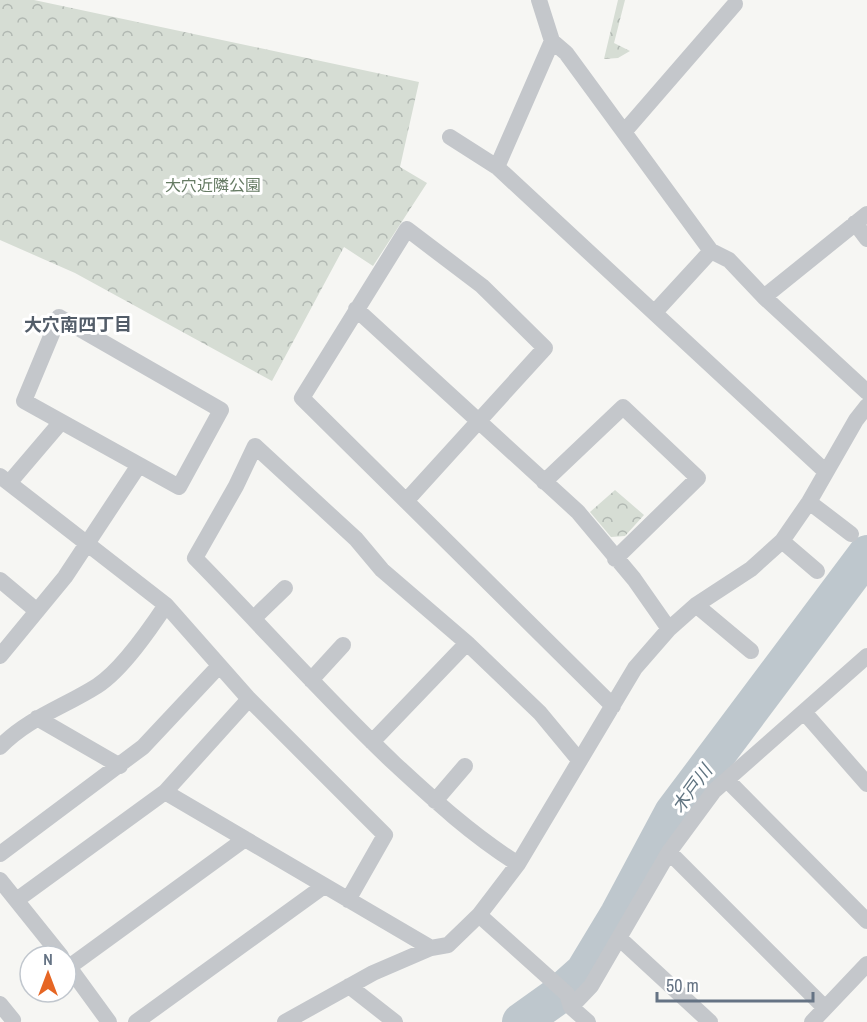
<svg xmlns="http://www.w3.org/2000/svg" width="867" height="1022" font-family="'Archivo Narrow','Noto Sans JP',sans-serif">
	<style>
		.forest { fill: url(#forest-crowns) }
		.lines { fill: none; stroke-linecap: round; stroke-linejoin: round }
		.river { stroke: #bec7cd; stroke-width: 38 }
		.minor { stroke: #c4c7cb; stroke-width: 16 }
		.labels { text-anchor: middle; stroke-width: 6; stroke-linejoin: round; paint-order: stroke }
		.park-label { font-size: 16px; fill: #667b64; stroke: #fff }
		.neighbourhood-label { font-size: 18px; font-weight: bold; fill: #535d69; stroke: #fff }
		.water-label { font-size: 18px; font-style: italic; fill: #607481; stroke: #fff }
	</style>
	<defs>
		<pattern id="forest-crowns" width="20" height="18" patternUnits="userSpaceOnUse" patternTransform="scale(1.5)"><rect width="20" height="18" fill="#d6ddd4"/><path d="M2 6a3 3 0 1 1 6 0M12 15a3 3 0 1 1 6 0" fill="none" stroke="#b1b8b2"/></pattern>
	</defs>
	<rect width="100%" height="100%" fill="#f6f6f3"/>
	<path class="forest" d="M0 0H34L419 82 400 167 427 183 373 266 344 247 272 381 75 273 0 240Z
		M618 0H625L614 43 630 51 618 58 604 59Z
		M615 490 644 515 625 536 611 537 590 512Z"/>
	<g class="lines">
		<path class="river" d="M521 1022 556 997 584 972 619 914 673 813 867 554"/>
		<path class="minor" d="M539 0 552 41 566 53 711 251 729 260 764 297 867 392
			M624 132 735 4
			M450 137 497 167 826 472
			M497 167 552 41
			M855 223 867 239
			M764 297 867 214
			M356 309 578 512 634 579 669 629
			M655 312 711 251
			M59 317 221 410 179 487 24 401Z
			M0 476 166 605 249 699 385 835 348 900
			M544 482 623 407 698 478 615 559
			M9 483 61 422
			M406 501 545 348 482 286 407 229 302 398 613 706
			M809 502 851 534
			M782 541 817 571
			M0 580 37 611
			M696 605 751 651
			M254 618 285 588
			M0 656 65 577 139 465
			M311 680 343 645
			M804 712 867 784
			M37 718 120 766
			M372 742 467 643
			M0 747C28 718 64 707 97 686 122 670 150 629 166 605
			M727 780 867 921
			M165 792 431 948
			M435 801 465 766
			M669 852 825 1008
			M0 854 143 747 219 666
			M518 864C472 835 435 801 395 764 325 698 262 626 195 558L236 486 255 446 356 539 382 570 467 643 540 713 579 760
			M0 880 61 956
			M18 899 165 792 249 699
			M479 915 567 994 571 1007 588 1022
			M619 938 710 1022
			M66 963 109 1022
			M69 967 245 839
			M349 986 395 1022
			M0 1004 13 1020 12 1022
			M571 1007 591 986 669 852 714 791 867 656
			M136 1022 324 886
			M285 1022 373 973 431 948 448 945 479 915 518 864 635 668 669 629 696 605 751 569 782 541 809 502 856 420 867 406
			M812 1022 867 964"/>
	</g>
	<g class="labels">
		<g class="park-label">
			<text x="213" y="191">大穴近隣公園</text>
		</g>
		<g class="neighbourhood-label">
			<text x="78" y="331">大穴南四丁目</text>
		</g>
		<g class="water-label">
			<text transform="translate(692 789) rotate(-54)" y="6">木戸川</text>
		</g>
	</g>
	<g transform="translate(48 974)"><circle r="28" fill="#ffffff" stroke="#c1c7ce" stroke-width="1.5"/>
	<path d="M0-4.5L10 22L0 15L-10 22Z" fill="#e66624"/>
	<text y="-9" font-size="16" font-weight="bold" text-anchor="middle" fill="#657384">N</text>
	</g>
	<path d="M657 992v9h156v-9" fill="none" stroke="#657384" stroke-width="3"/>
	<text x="666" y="992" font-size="18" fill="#657384" stroke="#ffffff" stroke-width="4.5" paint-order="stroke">50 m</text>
</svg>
